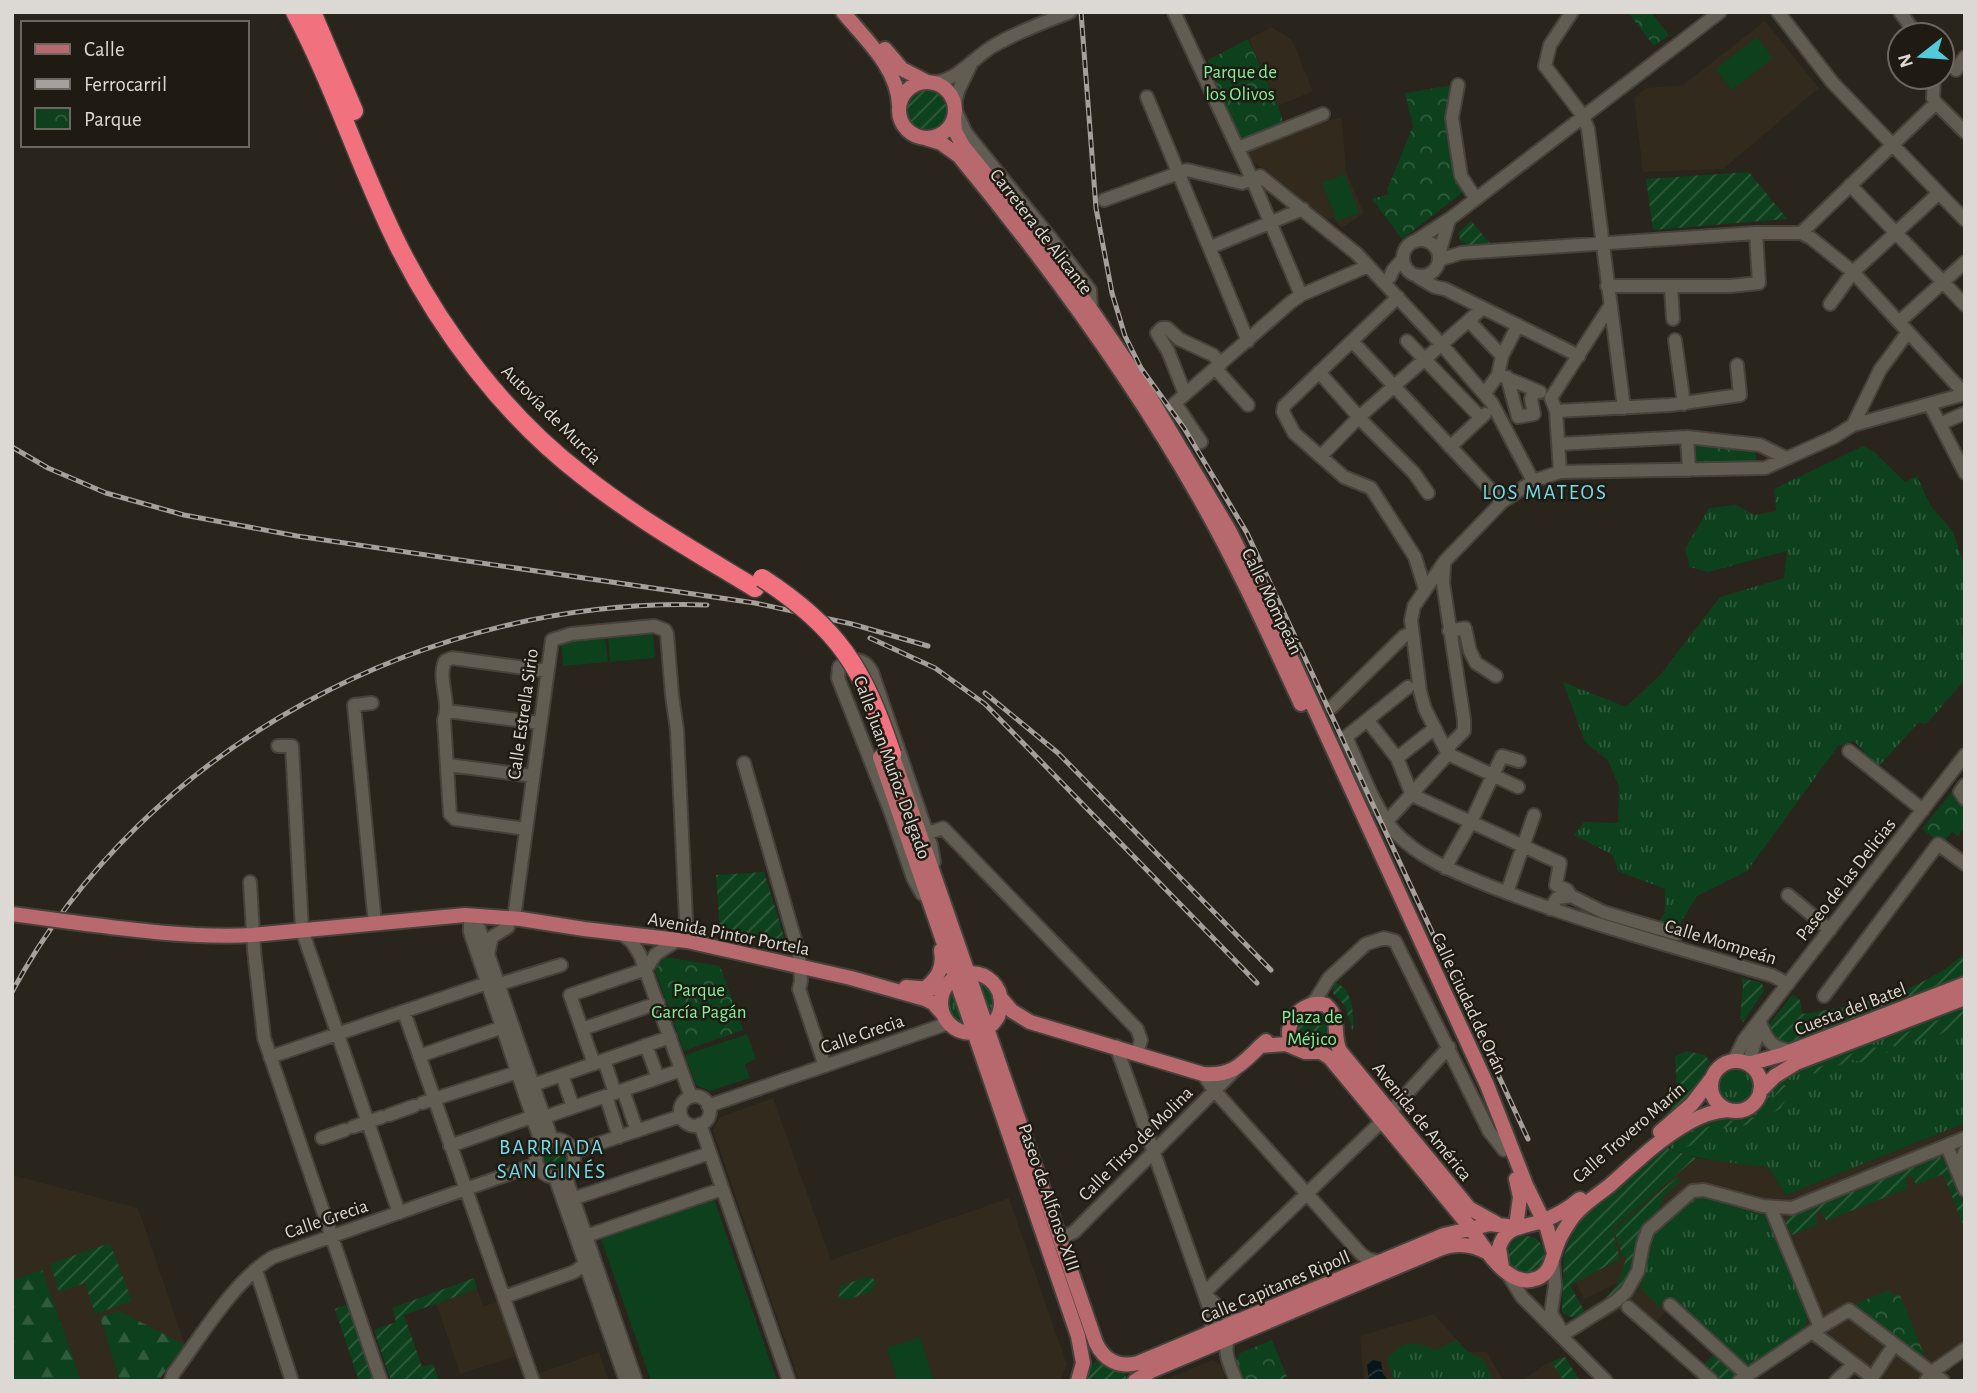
<svg xmlns="http://www.w3.org/2000/svg" width="1977" height="1393" font-family="'Alegreya Sans',sans-serif">
	<style>
		.built { fill: #322a1c }
		.grass { fill: url(#grass-tufts) }
		.forest { fill: url(#forest-firs) }
		.park { fill: url(#park-crowns) }
		.garden { fill: url(#garden-furrows) }
		.pitch { fill: #0d411d }
		.water { fill: url(#water-waves) }
		.lines { fill: none; stroke-linecap: round; stroke-linejoin: round }
		.minor-casing { stroke: #46423b; stroke-width: 16 }
		.major-casing { stroke: #46423b; stroke-width: 18 }
		.highway-casing { stroke: #46423b; stroke-width: 21 }
		.minor { stroke: #625d53; stroke-width: 12 }
		.major { stroke: #b8696d; stroke-width: 14 }
		.highway { stroke: #f1717f; stroke-width: 18 }
		.rail-casing { stroke: #a5a09b; stroke-width: 5 }
		.rail { stroke: #1f1b13; stroke-width: 2.5; stroke-dasharray: 8; stroke-linecap: butt }
		.major-bridge-casing { stroke: #46423b; stroke-width: 18; stroke-linecap: butt }
		.highway-bridge-casing { stroke: #46423b; stroke-width: 21; stroke-linecap: butt }
		.major-bridge { stroke: #b8696d; stroke-width: 14 }
		.highway-bridge { stroke: #f1717f; stroke-width: 18 }
		.labels { text-anchor: middle; stroke-width: 5; stroke-linejoin: round; paint-order: stroke }
		.park-label { font-size: 19px; fill: #83f09b; stroke: #1f1b13 }
		.street-label { font-size: 19px; fill: #dcd8d3; stroke: #1f1b13 }
		.neighbourhood-label { font-size: 21px; letter-spacing: 2px; fill: #73dcec; stroke: #1f1b13 }
	</style>
	<defs>
		<pattern id="grass-tufts" width="24" height="20" patternUnits="userSpaceOnUse" patternTransform="scale(1.75)"><rect width="24" height="20" fill="#0d411d"/><path d="M3 7l-1-3M5 7V3M7 7l1-3M15 17l-1-3M17 17v-4M19 17l1-3" fill="none" stroke="#305c3d"/></pattern>
		<pattern id="forest-firs" width="22" height="20" patternUnits="userSpaceOnUse" patternTransform="scale(1.75)"><rect width="22" height="20" fill="#0d411d"/><path d="M5 1l3.5 6h-7zM16 11l3.5 6h-7z" fill="#305c3d"/></pattern>
		<pattern id="park-crowns" width="20" height="18" patternUnits="userSpaceOnUse" patternTransform="scale(1.75)"><rect width="20" height="18" fill="#0d411d"/><path d="M2 6a3 3 0 1 1 6 0M12 15a3 3 0 1 1 6 0" fill="none" stroke="#305c3d"/></pattern>
		<pattern id="garden-furrows" width="10" height="10" patternUnits="userSpaceOnUse" patternTransform="scale(1.75)"><rect width="10" height="10" fill="#0d411d"/><path d="M-1 1l2-2M0 10L10 0M9 11l2-2" fill="none" stroke="#305c3d"/></pattern>
		<pattern id="water-waves" width="16" height="10" patternUnits="userSpaceOnUse" patternTransform="scale(1.75)"><rect width="16" height="10" fill="#06171b"/><path d="M0 5q4-4 8 0t8 0" fill="none" stroke="#2a383b"/></pattern>
	</defs>
	<rect width="100%" height="100%" fill="#29241c"/>
	<path class="built" d="M1765 21 1819 88 1723 169 1643 172 1634 98 1646 88 1683 85Z
		M1271 27 1292 40 1313 91 1278 106 1249 39Z
		M1342 117 1346 171 1363 211V214L1343 227 1339 226 1333 217 1327 220 1249 158 1245 151 1300 128Z
		M773 1098 831 1260 1009 1198 1067 1365 1060 1381H799L713 1131 720 1117Z
		M1965 1123V1349L1932 1372 1943 1381H1870L1812 1332 1747 1375 1671 1305 1652 1327 1628 1307 1592 1325 1584 1311 1610 1294 1619 1282 1584 1299 1575 1282 1620 1259 1611 1229 1696 1158 1768 1167 1786 1195Z
		M12 1175 138 1208 185 1345 158 1381H12Z
		M477 1289 484 1306 499 1301 516 1356 460 1374 436 1303Z
		M1434 1314 1468 1352H1487L1503 1381H1364L1360 1336Z
		M599 1352 609 1381H539L537 1374Z
		M1565 1357 1580 1381H1522L1544 1365Z
		M1212 1360 1221 1365 1225 1377 1224 1381H1163Z"/>
	<path class="grass" d="M1863 446 1874 452 1905 482 1917 476 1930 505 1953 532 1965 567 1962 636 1965 638V680L1926 724 1919 722 1878 767 1854 741 1838 746 1747 871 1697 896 1676 930 1658 923 1665 913V889L1618 871 1613 855 1574 835 1584 822 1618 823 1619 787 1608 760 1585 742 1563 682 1626 707 1661 674 1720 597 1784 578 1787 551 1708 572 1690 567 1685 549 1709 508 1736 505 1754 515 1776 511 1774 489Z
		M967 973C1002 974 1012 1007 987 1029Z
		M955 977 974 1034C954 1032 932 1012 944 990 946 985 951 981 955 977Z
		M1965 1006V1123L1786 1195 1768 1167C1747 1164 1679 1160 1666 1144L1688 1129 1716 1118H1737L1749 1115 1758 1108 1780 1082 1799 1070Z
		M1718 1087a18 18 0 1 1 36 0a18 18 0 1 1-36 0Z
		M1702 1196 1766 1216 1808 1313 1805 1331 1752 1367H1746L1672 1297 1660 1307 1640 1288C1647 1272 1646 1256 1652 1240 1657 1226 1688 1200 1702 1196Z
		M1457 1340 1468 1352 1483 1359 1493 1381H1394L1387 1359C1405 1339 1412 1341 1436 1350Z"/>
	<path class="forest" d="M42 1270 81 1381H12V1280Z
		M119 1311 185 1345 158 1381H120L100 1317Z"/>
	<path class="park" d="M1628 12H1651L1669 35 1654 46Z
		M1248 39 1278 106 1283 122 1239 141 1209 74 1208 60Z
		M1453 85 1466 190 1402 239 1372 199 1389 194 1387 190 1413 126 1405 93Z
		M1694 443 1756 449V465L1695 463Z
		M1953 790 1965 803V826L1958 836 1952 832 1945 841H1938L1922 829Z
		M665 957 720 966 743 1030 684 1051 655 970Z
		M1889 1290 1893 1295H1900L1927 1362 1860 1319 1865 1312 1855 1304Z
		M1272 1340 1287 1377 1276 1381H1243L1236 1360 1240 1353Z"/>
	<path class="garden" d="M923 82 940 85 951 95 950 126C917 165 870 99 923 82Z
		M1749 172 1787 219 1653 230 1646 179Z
		M1471 221 1491 244 1468 245 1460 241 1459 232Z
		M764 872 787 946 720 932 716 875Z
		M1965 953V976L1790 1044 1781 1045 1768 1031 1770 1023 1793 994 1800 1000 1802 1014C1861 1004 1919 995 1965 953Z
		M1741 978 1762 983 1764 991 1743 1022 1740 1019 1743 985Z
		M1334 982C1354 988 1354 1016 1353 1033L1345 1006 1333 993Z
		M1326 1005 1330 1039 1319 1048 1291 1043 1292 1021Z
		M1965 1009V1019L1958 1028 1898 1048 1883 1042Z
		M1871 1046 1888 1052 1863 1062 1853 1060 1814 1074 1812 1070Z
		M1686 1051 1705 1055 1710 1062 1693 1091 1660 1122 1671 1109 1677 1091 1675 1057Z
		M1783 1084 1792 1090 1780 1109 1746 1125 1713 1130 1712 1140 1686 1147 1676 1143 1696 1131 1723 1122 1756 1117 1767 1107Z
		M1666 1144 1669 1149 1696 1158 1612 1229 1620 1259 1570 1285 1586 1314 1572 1317 1566 1315 1562 1311 1564 1256 1576 1221Z
		M542 1159a13 13 0 1 1 26 0a13 13 0 1 1-26 0Z
		M1938 1156 1945 1160 1965 1208V1229L1943 1174 1916 1185 1912 1176H1908L1905 1180 1908 1188 1826 1221 1822 1212H1818L1815 1215 1818 1224 1792 1235 1785 1222 1791 1215Z
		M1677 1177 1681 1181 1663 1197C1660 1215 1651 1214 1643 1228 1633 1244 1637 1264 1628 1281 1624 1289 1615 1295 1609 1300L1606 1297 1617 1285 1627 1256 1623 1257 1614 1230Z
		M1508 1254a18 18 0 1 1 36 0a18 18 0 1 1-36 0Z
		M110 1243 132 1301 95 1314 85 1283 59 1292 50 1264Z
		M867 1277 873 1278 876 1283 872 1291 847 1300 840 1299 838 1290 840 1286Z
		M474 1278 477 1289 404 1315 422 1367 433 1364 439 1381H391L374 1330 396 1322 392 1308Z
		M348 1304 374 1381H359L335 1309Z
		M1717 1352 1741 1374 1733 1381H1720L1704 1364Z
		M1565 1357 1580 1381H1564L1551 1362Z
		M1100 1360 1123 1370 1128 1381H1078L1086 1367Z"/>
	<path class="pitch" d="M1757 37 1773 58 1732 90 1716 69Z
		M1345 174 1359 213 1337 221 1322 183Z
		M653 634 655 658 610 662 608 637Z
		M605 638 608 662 563 666 561 641Z
		M747 1034 756 1059 745 1064 750 1078 710 1091 696 1085 685 1055Z
		M714 1199 777 1381H651L601 1239Z
		M920 1337 934 1381H898L887 1348Z"/>
	<path class="water" d="M1373 1360 1381 1362 1383 1374 1389 1381H1369L1367 1365Z"/>
	<g class="lines">
		<g class="minor-casing">
			<path id="minor" d="M1174 12 1252 179 1301 295
				M1572 12 1550 45 1545 66 1583 116 1588 129 1624 408
				M1778 12 1832 82 1965 220
				M1900 12 1917 35
				M1956 70 1965 57
				M1934 77 1933 98 1936 103 1965 132
				M931 82C957 83 974 56 995 45 1019 31 1045 22 1070 12
				M1458 85 1452 118 1461 176 1476 199
				M1147 97 1248 341
				M955 104 958 91 971 64
				M955 109 966 133 1053 241 1090 290 1091 309
				M1238 148 1323 114
				M1850 185 1965 305
				M1104 200 1187 170 1242 183 1260 176 1357 254 1442 345 1492 403 1533 481
				M1801 233 1936 103
				M1403 258a18 18 0 1 1 36 0a18 18 0 1 1-36 0Z
				M1417 240 1451 218 1720 12
				M1211 247 1303 209
				M1439 254 1449 220
				M1439 260 1461 253 1756 233H1801L1811 238 1853 272 1965 394
				M1390 277 1393 270 1402 260
				M1418 277 1435 287 1445 289 1579 356
				M1607 286H1730L1759 283 1756 233
				M1671 287 1673 319
				M1398 297 1284 406 1283 412 1294 433 1344 477 1371 488 1415 557 1425 589
				M1830 304 1853 272 1939 193
				M1469 321 1502 356
				M1899 322 1965 262
				M1675 340 1684 404
				M1352 341 1502 502
				M1407 341 1481 418
				M1215 368 1248 405
				M1319 372 1365 424 1414 473 1428 493
				M1502 376 1540 392
				M1507 377 1518 417 1534 414 1531 399 1535 390
				M1485 393 1498 375 1502 356 1518 325
				M1185 394 1168 351 1157 333 1162 328H1167L1179 339 1213 355 1221 364
				M1930 405 1965 473
				M1556 411 1670 405 1740 395 1737 365
				M1940 424 1965 413
				M1853 425 1880 370 1908 332
				M1687 437 1689 470
				M1201 442 1175 403 1291 302 1301 295 1368 266
				M1559 444 1687 437 1760 445 1786 458
				M1450 447 1485 414
				M1321 456 1359 417 1483 308
				M1560 472 1556 411 1551 398 1610 306
				M1444 565 1443 583 1464 720V731
				M1449 631 1465 628 1470 651 1476 663 1496 676
				M1408 687 1346 737C1359 765 1375 810 1395 832 1421 860 1458 873 1492 887 1584 923 1679 948 1773 976L1788 984
				M372 703 354 705 375 924
				M1332 707 1404 636 1412 633
				M447 711 540 723
				M1368 721 1397 758 1412 795 1560 863 1556 885 1567 890 1571 896
				M278 746H292L302 930 399 1213
				M1849 751 1923 810
				M1448 754 1425 709 1420 691 1411 620 1414 606 1445 561 1502 502 1533 481 1560 472 1765 468 1834 437 1853 425 1965 394
				M1448 754 1518 787
				M1397 758 1435 728
				M744 763 799 954 801 981 799 989 825 1066
				M448 765 533 776
				M1965 785 1960 792 1965 799
				M1388 820 1448 754 1450 745 1464 731
				M526 829 455 819 450 814 444 720C451 701 437 680 445 661L452 658 547 671
				M928 833 943 828 1137 1029 1141 1040 1137 1053
				M1445 868 1471 822 1502 756 1519 761
				M250 882 254 950 264 1038 381 1381
				M1507 892 1534 815
				M922 894 913 878 891 813 838 678 839 667C851 657 864 657 872 672L931 845 934 862
				M1788 895 1830 930
				M1550 909 1557 898 1571 896 1603 912 1677 934
				M514 918 552 640 571 634 654 626 665 630 667 634 672 695 677 730 687 941
				M470 924V932L542 1145
				M475 925 479 928 552 1140
				M621 933 632 942 640 955 691 1097
				M488 954 492 937 508 927
				M646 969 656 954 678 940
				M1824 996 1938 844 1965 864
				M1309 1005 1316 999 1329 978 1366 944 1384 938 1395 941 1489 1131 1504 1150
				M404 1012 533 1381
				M1761 1025C1768 1043 1773 1048 1792 1051
				M582 1029 658 1003
				M646 1045 658 1078
				M1116 1046 1212 1316V1327L1204 1336
				M419 1056 503 1027
				M270 1057 487 983H503L561 965
				M604 1060 615 1093
				M1733 1062 1744 1040 1965 755
				M594 1064 570 995 646 969
				M1748 1064 1760 1027
				M1203 1074 1214 1090 1361 1254 1368 1259 1381 1262
				M562 1075 573 1107
				M533 1085 670 1037
				M623 1090 637 1131
				M606 1096 619 1137
				M680 1111a15 15 0 1 1 30 0a15 15 0 1 1-30 0Z
				M422 1103 518 1072
				M708 1106 949 1023
				M1390 1112 1449 1047
				M389 1115 414 1106
				M545 1117 681 1070
				M700 1124 789 1381
				M353 1127 382 1117
				M322 1138 345 1130
				M536 1158a19 19 0 1 1 38 0a19 19 0 1 1-38 0Z
				M450 1146 534 1116
				M1947 1146 1965 1190
				M573 1152 681 1116
				M1960 1173 1961 1161 1965 1151
				M565 1175 636 1381
				M555 1177 626 1381
				M572 1199 710 1153
				M1772 1207V1211L1820 1327
				M1057 1233 1064 1237 1074 1232 1237 1068
				M586 1236 722 1189
				M1553 1261 1555 1286 1551 1313 1561 1330
				M256 1270 292 1381
				M1507 1273 1522 1297 1606 1381
				M1204 1293 1382 1121
				M504 1297 574 1272 585 1264
				M1209 1298 1229 1317 1240 1321
				M1670 1305 1747 1375
				M1628 1307 1712 1381
				M1812 1332 1873 1378
				M1564 1334 1616 1301 1626 1292 1638 1271 1643 1244 1648 1230 1692 1191 1704 1190 1763 1206 1792 1208 1965 1138
				M1230 1337C1221 1351 1231 1366 1236 1381
				M171 1381 173 1374C201 1337 233 1281 273 1257L537 1164
				M1739 1381 1812 1332 1849 1310 1943 1381
				M1836 1381 1854 1364
				M1870 1381 1894 1345
				M1926 1381 1932 1372 1965 1349"/>
		</g>
		<g class="major-casing">
			<path id="major" d="M843 12C865 39 898 68 899 105
				M885 49 902 69 927 82
				M899 110a28 28 0 1 1 56 0a28 28 0 1 1-56 0Z
				M954 117 955 131 963 146 1045 247 1094 314 1147 392 1229 530 1277 627 1487 1085 1526 1185 1547 1228 1554 1253
				M925 138 941 143 959 156C1048 264 1131 377 1200 499 1238 566 1269 635 1301 704
				M892 754 1096 1343C1104 1360 1119 1368 1138 1363L1444 1235 1490 1224 1515 1227
				M880 757 1078 1336 1083 1363 1078 1381
				M71 922C132 930 192 938 253 935L465 915 521 919 584 929 687 941 851 978 925 999 933 1003 943 1014
				M941 1003a30 30 0 1 1 60 0a30 30 0 1 1-60 0Z
				M906 987 930 989 948 984
				M924 989C938 978 944 968 941 950
				M1000 997 1012 1011 1030 1022 1203 1074C1236 1077 1244 1060 1266 1041
				M1260 1046 1286 1044 1305 1052H1321L1330 1058 1470 1227C1482 1245 1506 1285 1531 1280 1551 1277 1551 1260 1557 1245 1560 1236 1565 1229 1570 1221 1579 1207 1596 1196 1609 1186 1634 1164 1659 1139 1688 1123 1700 1116 1714 1111 1728 1110
				M1294 1047C1278 1026 1303 998 1326 1005 1341 1018 1332 1034 1340 1051L1469 1208 1496 1223
				M1711 1086a25 25 0 1 1 50 0a25 25 0 1 1-50 0Z
				M1748 1064 1781 1055 1965 984
				M1760 1091 1775 1076 1796 1063 1965 998
				M1660 1132 1692 1104 1712 1078
				M1516 1179 1520 1197 1516 1227
				M1502 1267 1499 1248C1505 1225 1523 1228 1542 1221 1556 1216 1568 1209 1580 1199
				M1135 1381 1151 1371 1437 1250C1454 1243 1470 1243 1486 1252"/>
		</g>
		<g class="highway-casing">
			<path id="highway" d="M295 12C335 87 360 169 398 245 441 331 505 416 582 475 636 518 696 552 755 588
				M312 12 354 111"/>
		</g>
		<use href="#minor" class="minor"/>
		<use href="#major" class="major"/>
		<use href="#highway" class="highway"/>
		<g class="rail-casing">
			<path id="rail" d="M1081 12 1096 208 1112 293 1125 336 1141 368 1184 428 1247 533 1528 1139
				M12 447 48 468 106 493 184 515 297 536 755 603 852 624 928 646
				M870 638 935 668 985 704 1257 983
				M985 693 1058 753 1271 970
				M12 992C145 745 430 596 707 605"/>
		</g>
		<use href="#rail" class="rail"/>
		<g class="major-bridge-casing">
			<path id="major-bridge" d="M12 914 71 922"/>
		</g>
		<g class="highway-bridge-casing">
			<path id="highway-bridge" d="M762 578C839 628 863 668 892 754"/>
		</g>
		<use href="#major-bridge" class="major-bridge"/>
		<use href="#highway-bridge" class="highway-bridge"/>
	</g>
	<g class="labels">
		<g class="park-label">
			<text x="1240" y="78">Parque de<tspan x="1240" dy="22">los Olivos</tspan></text>
			<text x="699" y="996">Parque<tspan x="699" dy="22">García Pagán</tspan></text>
			<text x="1312" y="1023">Plaza de<tspan x="1312" dy="22">Méjico</tspan></text>
		</g>
		<g class="street-label">
			<text transform="translate(1042 231) rotate(52)" y="7">Carretera de Alicante</text>
			<text transform="translate(552 414) rotate(45)" y="7">Autovía de Murcia</text>
			<text transform="translate(1273 601) rotate(64)" y="7">Calle Mompeán</text>
			<text transform="translate(522 714) rotate(-82)" y="7">Calle Estrella Sirio</text>
			<text transform="translate(893 767) rotate(70)" y="7">Calle Juan Muñoz Delgado</text>
			<text transform="translate(1845 879) rotate(-52)" y="7">Paseo de las Delicias</text>
			<text transform="translate(729 933) rotate(11)" y="7">Avenida Pintor Portela</text>
			<text transform="translate(1721 941) rotate(17)" y="7">Calle Mompeán</text>
			<text transform="translate(1470 1003) rotate(65)" y="7">Calle Ciudad de Orán</text>
			<text transform="translate(1850 1008) rotate(-21)" y="7">Cuesta del Batel</text>
			<text transform="translate(862 1033) rotate(-19)" y="7">Calle Grecia</text>
			<text transform="translate(1423 1121) rotate(51)" y="7">Avenida de América</text>
			<text transform="translate(1628 1132) rotate(-41)" y="7">Calle Trovero Marín</text>
			<text transform="translate(1135 1143) rotate(-45)" y="7">Calle Tirso de Molina</text>
			<text transform="translate(1050 1197) rotate(71)" y="7">Paseo de Alfonso XIII</text>
			<text transform="translate(326 1218) rotate(-19)" y="7">Calle Grecia</text>
			<text transform="translate(1275 1286) rotate(-23)" y="7">Calle Capitanes Ripoll</text>
		</g>
		<g class="neighbourhood-label">
			<text x="1545" y="499">LOS MATEOS</text>
			<text x="552" y="1154">BARRIADA<tspan x="552" dy="24">SAN GINÉS</tspan></text>
		</g>
	</g>
	<rect width="1977" height="1393" fill="none" stroke="#dcd8d3" stroke-width="28"/>
	<rect x="21" y="21" width="228" height="126" fill="#1f1b13" stroke="#6b6760" stroke-width="2"/>
	<rect x="35" y="44" width="35" height="10" fill="#b8696d" stroke="#6b6760" stroke-width="2"/>
	<text x="84" y="56" font-size="21" fill="#dcd8d3">Calle</text>
	<rect x="35" y="79" width="35" height="10" fill="#a5a09b" stroke="#6b6760" stroke-width="2"/>
	<text x="84" y="91" font-size="21" fill="#dcd8d3">Ferrocarril</text>
	<rect x="35" y="108" width="35" height="21" fill="url(#park-crowns)" stroke="#6b6760" stroke-width="2"/>
	<text x="84" y="126" font-size="21" fill="#dcd8d3">Parque</text>
	<g transform="translate(1921 56) rotate(253)"><circle r="33" fill="#1f1b13" stroke="#6b6760" stroke-width="2"/>
	<path d="M0-5L12 26L0 18L-12 26Z" fill="#53cadc"/>
	<text y="-10" font-size="19" font-weight="bold" text-anchor="middle" fill="#dcd8d3">N</text>
	</g>
</svg>
